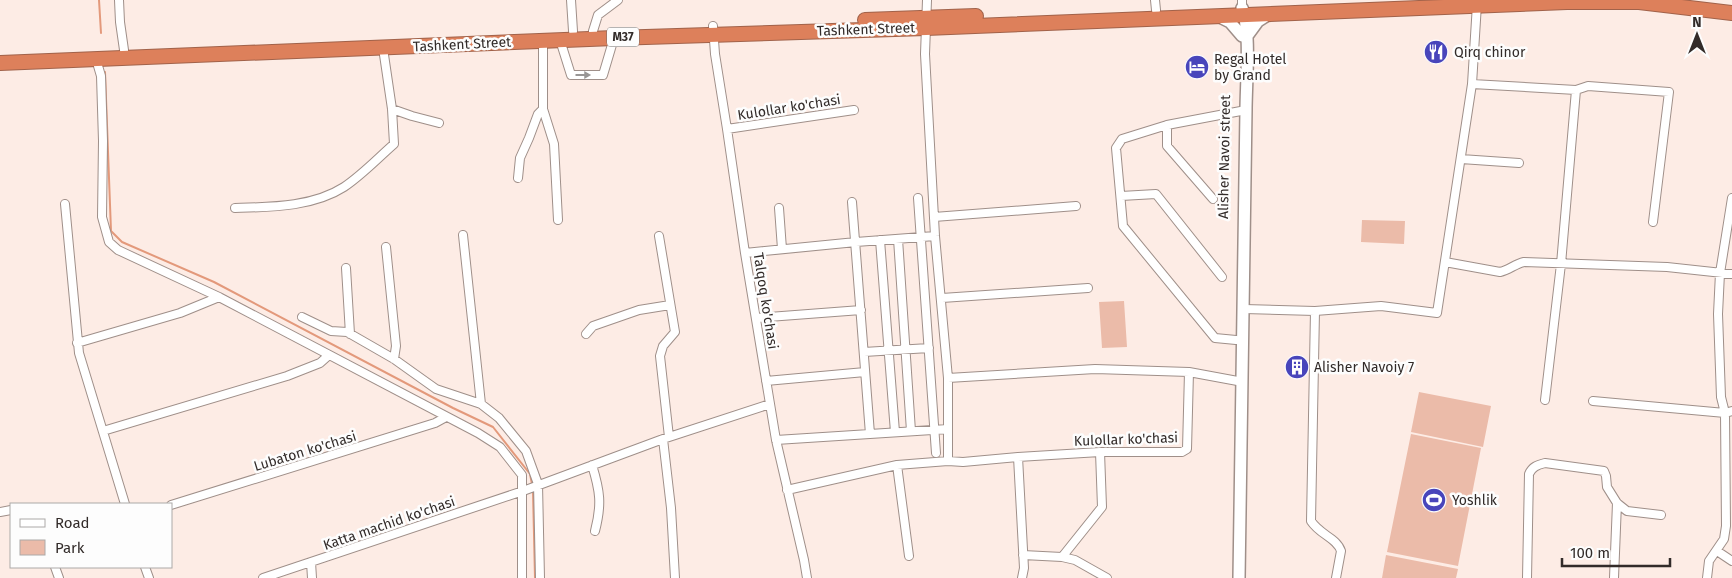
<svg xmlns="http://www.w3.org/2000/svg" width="1732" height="578" font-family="'Fira Sans',sans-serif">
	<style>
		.green { fill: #ebbba9 }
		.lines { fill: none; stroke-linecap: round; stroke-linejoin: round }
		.stream { stroke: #e3997b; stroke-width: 2 }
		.street-casing { stroke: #9f8f89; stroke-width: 10 }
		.secondary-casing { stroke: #9f8f89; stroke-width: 14 }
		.highway-casing { stroke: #a1624a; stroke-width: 16 }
		.street { stroke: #fff; stroke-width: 8 }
		.secondary { stroke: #fff; stroke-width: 11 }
		.highway { stroke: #dd805b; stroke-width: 14 }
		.oneway { fill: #989594 }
		.labels { text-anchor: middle; stroke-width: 5; stroke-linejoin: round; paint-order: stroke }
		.shield { fill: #fdfdfd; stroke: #6f6a69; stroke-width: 1 }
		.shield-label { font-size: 12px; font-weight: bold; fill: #322b29 }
		.street-label { font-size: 14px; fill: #322b29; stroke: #fdfdfd }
		.poi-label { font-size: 14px; fill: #322b29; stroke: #fdfdfd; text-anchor: start }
	</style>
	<rect width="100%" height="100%" fill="#fdece5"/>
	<path class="green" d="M1362 220 1405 221 1404 244 1361 242Z
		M1124 301 1127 347 1102 348 1099 302Z
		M1419 392 1491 406 1483 447 1411 432Z
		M1411 434 1481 448 1458 566 1387 552Z
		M1386 555 1458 569 1456 578H1382Z"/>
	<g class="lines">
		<path class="stream" d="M99 0 101 33
			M105 72 111 231 122 242 214 282 453 408 493 427 530 474 532 484
			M533 491 535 578"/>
		<g class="street-casing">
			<path id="street" d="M119 0 120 22 124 50
				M571 0 573 31
				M927 0 925 54 935 236 948 378V461
				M1155 0 1156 10
				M1242 0V8
				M713 26 715 54 727 129 745 253 776 440 804 560 807 578
				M593 31 598 15 618 0
				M560 40 571 75H603L614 38
				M543 41V109L554 144 558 220
				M96 59 101 76 103 141 102 217 109 242 118 250 219 297 478 433 500 447 522 475V578
				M1472 84 1576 90 1588 86 1669 92 1653 222
				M392 109 412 116 439 123
				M1167 125V146L1213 199
				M727 129 854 110
				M1461 159 1519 163
				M518 178 520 158 529 138 538 114 543 109
				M1121 196 1156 194 1222 277
				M918 198 936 453
				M852 202 870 434
				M65 204 79 353 125 504
				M235 208C271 207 313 207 344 187 362 175 378 158 394 144L392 109 383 48
				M779 208 782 249
				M934 217 1076 206
				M463 235 481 404
				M659 236 675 332 663 346 660 356 669 437
				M898 239 911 431
				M880 240 895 432
				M386 247 396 346 394 359
				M745 253 856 242 935 236
				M1445 262 1500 272C1509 270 1515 264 1524 262L1667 267 1732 274
				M346 268 350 334
				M942 298 1088 288
				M1244 309 1315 311 1311 521C1320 535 1337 538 1341 551L1336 578
				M1315 311 1381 306 1437 313 1472 84 1477 4
				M302 317 331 331 347 332 394 359 436 389 481 404 499 418 526 451 538 484 540 578
				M756 318 861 310
				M586 334 593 326 639 310 670 305
				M1236 340 1215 338 1123 226 1116 148 1122 139 1167 125 1246 110
				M77 343 180 313 219 297
				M864 352 929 348
				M948 378 1095 369 1189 372 1243 382
				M766 381 865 372
				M1545 400 1561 264 1576 90
				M1593 401 1725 413 1732 411
				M103 431 287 376 320 363 329 355
				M663 439 671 508 675 578
				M776 440 948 429
				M1018 457 1024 568 1022 578
				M592 465C600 491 602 504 595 531
				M897 465 909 556
				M787 490 897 465 948 461 963 462 1018 457 1100 452H1182L1187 449 1189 372
				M171 505 435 423 446 417
				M0 512 11 510
				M1717 551 1732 561
				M1023 555 1062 557 1075 560 1107 578
				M1062 557 1102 507 1100 452
				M311 562 312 578
				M55 567 59 578
				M145 567 149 578
				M263 578 523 491 663 439 770 404
				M1527 578 1529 474C1532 467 1537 465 1545 463L1604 471 1606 476 1607 487 1617 503 1627 511 1661 515
				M1614 578 1617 503
				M1707 578 1709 561 1724 539 1726 526 1725 413 1721 397 1718 314 1720 273 1732 198"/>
		</g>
		<g class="secondary-casing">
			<path id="secondary" d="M1218 16 1230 22 1242 36
				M1247 36 1258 21 1269 14
				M1239 578 1246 110C1246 85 1251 29 1242 8"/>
		</g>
		<g class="highway-casing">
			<path id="highway" d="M865 20 976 16
				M0 63 614 38 926 28 1567 2H1639L1732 13"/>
		</g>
		<use href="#street" class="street"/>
		<use href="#secondary" class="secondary"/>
		<use href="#highway" class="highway"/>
	</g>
	<defs><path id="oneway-solid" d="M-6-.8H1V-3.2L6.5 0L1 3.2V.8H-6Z" transform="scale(1.25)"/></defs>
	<use class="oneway" href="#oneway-solid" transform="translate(583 75)"/>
	<defs>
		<g id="restaurant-disc" transform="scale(1.25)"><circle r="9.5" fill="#4845bb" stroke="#fdfdfd"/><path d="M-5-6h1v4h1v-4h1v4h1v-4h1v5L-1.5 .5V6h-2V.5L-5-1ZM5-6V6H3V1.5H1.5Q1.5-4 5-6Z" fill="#fff"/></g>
		<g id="hotel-disc" transform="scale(1.25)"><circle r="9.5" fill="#4845bb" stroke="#fdfdfd"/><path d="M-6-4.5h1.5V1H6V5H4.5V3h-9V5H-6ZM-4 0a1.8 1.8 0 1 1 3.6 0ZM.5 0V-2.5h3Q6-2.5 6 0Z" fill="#fff"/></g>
		<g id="building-disc" transform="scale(1.25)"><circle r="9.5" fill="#4845bb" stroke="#fdfdfd"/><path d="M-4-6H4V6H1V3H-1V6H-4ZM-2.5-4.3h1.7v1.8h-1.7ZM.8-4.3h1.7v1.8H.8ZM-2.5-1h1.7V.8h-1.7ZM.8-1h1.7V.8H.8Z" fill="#fff"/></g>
		<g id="stadium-disc" transform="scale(1.25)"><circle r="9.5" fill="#4845bb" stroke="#fdfdfd"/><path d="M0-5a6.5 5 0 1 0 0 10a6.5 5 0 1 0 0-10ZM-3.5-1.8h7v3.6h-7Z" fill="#fff"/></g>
	</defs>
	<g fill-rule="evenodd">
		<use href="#restaurant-disc" x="1436" y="52"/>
		<use href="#hotel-disc" x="1197" y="67"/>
		<use href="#building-disc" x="1297" y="367"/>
		<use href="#stadium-disc" x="1434" y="500"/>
	</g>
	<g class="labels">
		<rect class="shield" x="607" y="27.5" width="32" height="19" rx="4"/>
		<g class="shield-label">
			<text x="623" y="41">M37</text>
		</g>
		<g class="street-label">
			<text transform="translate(866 29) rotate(-2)" y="5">Tashkent Street</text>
			<text transform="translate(462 44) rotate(-3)" y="5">Tashkent Street</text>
			<text transform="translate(789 107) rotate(-9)" y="5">Kulollar ko'chasi</text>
			<text transform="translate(1224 157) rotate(-89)" y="5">Alisher Navoi street</text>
			<text transform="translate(766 301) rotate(81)" y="5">Talqoq ko'chasi</text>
			<text transform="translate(1126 439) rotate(-2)" y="5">Kulollar ko'chasi</text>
			<text transform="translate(305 451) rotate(-17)" y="5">Lubaton ko'chasi</text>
			<text transform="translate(389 523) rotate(-19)" y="5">Katta machid ko'chasi</text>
		</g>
		<g class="poi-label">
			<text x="1454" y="57">Qirq chinor</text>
			<text x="1214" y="64">Regal Hotel<tspan x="1214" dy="16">by Grand</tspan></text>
			<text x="1314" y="372">Alisher Navoiy 7</text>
			<text x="1452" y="505">Yoshlik</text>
		</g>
	</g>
	<rect x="10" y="503" width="162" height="65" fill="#fdfdfd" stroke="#aca9a8"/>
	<rect x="20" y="519" width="25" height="8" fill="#ffffff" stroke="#aca9a8"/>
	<text x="55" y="528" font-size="15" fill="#322b29">Road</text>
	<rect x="20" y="540" width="25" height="15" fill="#ebbba9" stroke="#aca9a8"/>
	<text x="55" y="553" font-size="15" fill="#322b29">Park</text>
	<g transform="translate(1697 35)" stroke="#fdfdfd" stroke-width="4" paint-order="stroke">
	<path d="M0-4L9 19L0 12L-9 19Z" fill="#322b29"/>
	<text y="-8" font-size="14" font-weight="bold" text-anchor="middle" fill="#322b29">N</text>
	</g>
	<path d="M1562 558v8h108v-8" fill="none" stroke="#322b29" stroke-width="2.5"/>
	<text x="1570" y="558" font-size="15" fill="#322b29" stroke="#fdfdfd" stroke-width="4" paint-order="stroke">100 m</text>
</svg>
